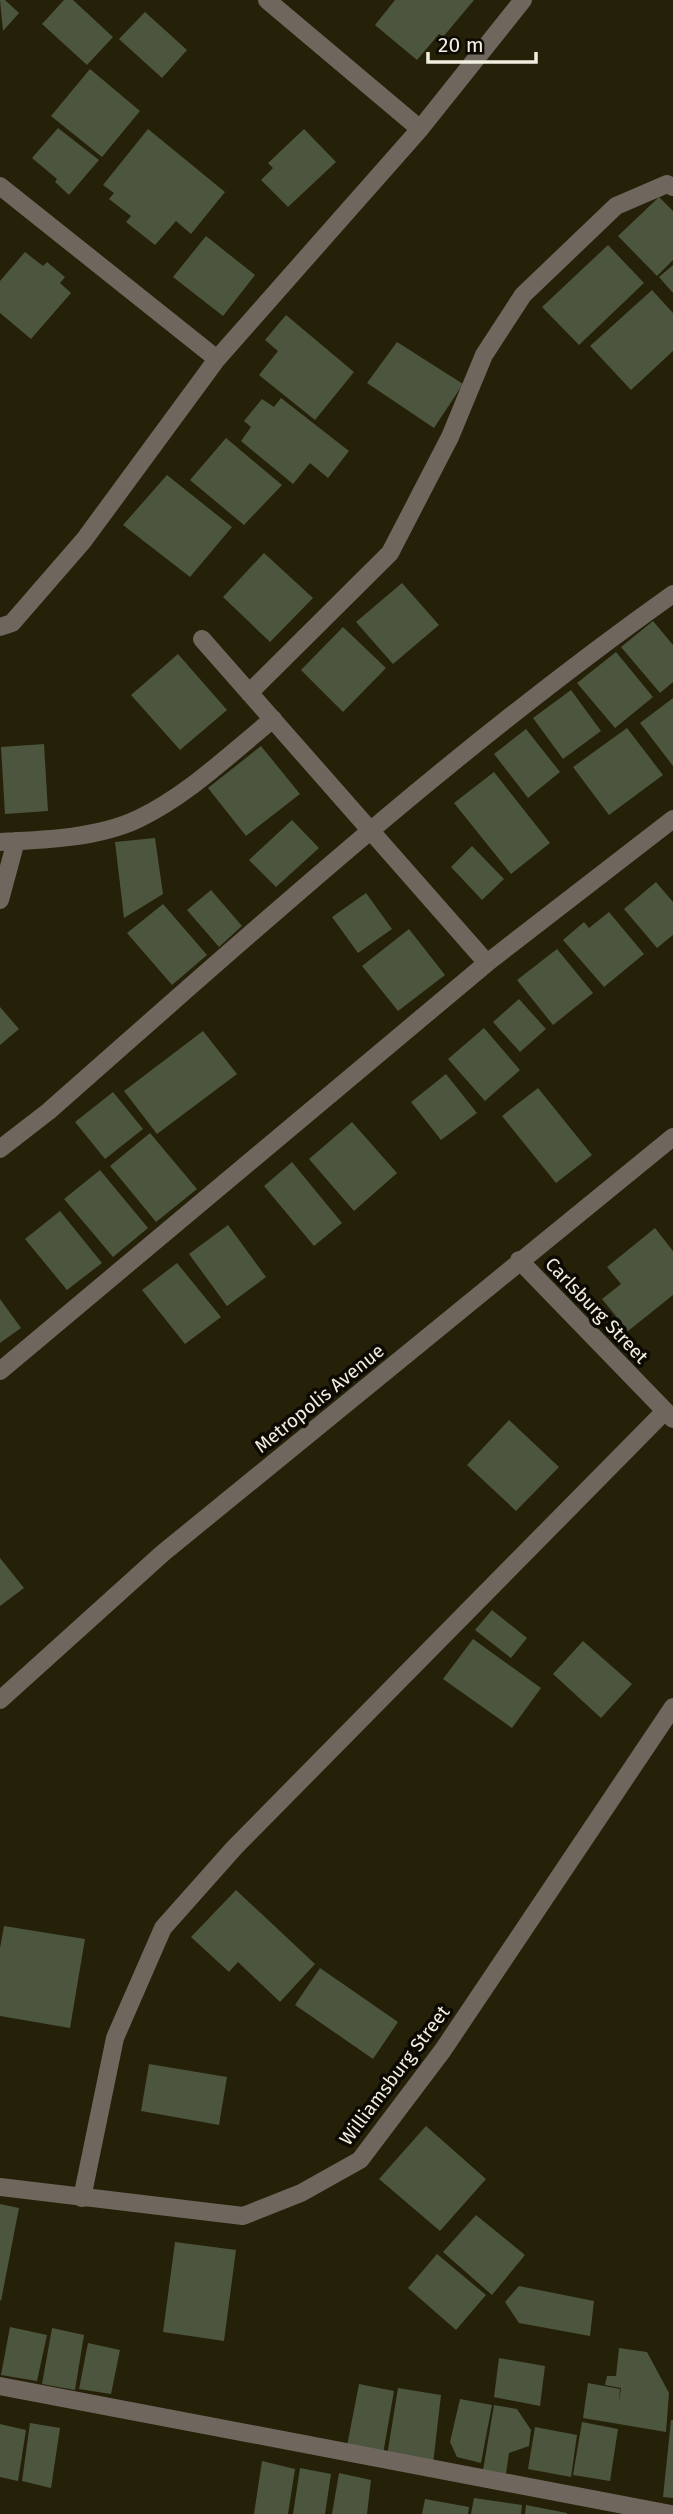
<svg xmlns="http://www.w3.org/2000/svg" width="673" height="2514" font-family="'Fira Sans',sans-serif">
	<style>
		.building { fill: #4c563e }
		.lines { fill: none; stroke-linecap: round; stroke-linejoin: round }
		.minor { stroke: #6f675e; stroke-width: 18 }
		.labels { text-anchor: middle; stroke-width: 7; stroke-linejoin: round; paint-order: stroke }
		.street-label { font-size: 19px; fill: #f1eee0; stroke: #0c0a03 }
	</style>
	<rect width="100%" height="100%" fill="#252008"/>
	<path class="building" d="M0 0H5L19 13 3 31Z
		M64 0H73L113 37 87 65 42 24Z
		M395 0H474L443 37 439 34 417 60 375 25Z
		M145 12 187 50 162 78 119 39Z
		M90 69 140 111 102 157 51 116Z
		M58 128 99 160 69 195 55 182 57 179 32 158Z
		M148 129 225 192 191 234 176 221 155 245 126 222 131 216 109 199 114 193 103 185Z
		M304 129 336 162 288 207 261 180 273 168 268 163Z
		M659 197 673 211V260L657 276 618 236Z
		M206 236 255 275 223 316 173 277Z
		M608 245 644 283 579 345 542 307Z
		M25 252 43 266 47 262 65 277 60 283 71 293 31 339 0 313V281Z
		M673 265V293L659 277Z
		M652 290 673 313V351L631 390 590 346Z
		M286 315 354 372 315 420 259 375 278 351 265 340Z
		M397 342 463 384 434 428 367 383Z
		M281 398 349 451 328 478 310 463 293 484 241 441 251 427 244 421 262 399 274 407Z
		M226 438 282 485 244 525 190 480Z
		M167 475 232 527 190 577 123 525Z
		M264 553 313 598 270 642 223 597Z
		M402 583 439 625 393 664 356 622Z
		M653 621 673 645V682L660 693 621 647Z
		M343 627 386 668 343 712 301 670Z
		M616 652 653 697 615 728 577 683Z
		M178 654 227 710 180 750 131 695Z
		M571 690 601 731 563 759 533 718Z
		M673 698V766L640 723Z
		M627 728 663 775 609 815 573 767Z
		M526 729 560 772 528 798 494 754Z
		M44 744 48 811 5 814 1 747Z
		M261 746 300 794 246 836 208 788Z
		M494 772 550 843 511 874 454 803Z
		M292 820 319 848 276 887 249 860Z
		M155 838 163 894 124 918 115 842Z
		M472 846 504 879 482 900 451 867Z
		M656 882 673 902V935L657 948 624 909Z
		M211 890 242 926 219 947 187 910Z
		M366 893 392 929 358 953 332 917Z
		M163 904 207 955 172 985 127 933Z
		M609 912 644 954 604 987 563 940 584 922 589 928Z
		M409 929 445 975 398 1011 362 966Z
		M557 949 593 993 553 1025 517 980Z
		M519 999 546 1029 520 1052 493 1022Z
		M0 1007 19 1029 0 1045Z
		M484 1028 520 1070 485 1101 448 1059Z
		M203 1031 237 1074 157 1134 124 1091Z
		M446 1074 477 1113 441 1140 411 1102Z
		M538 1088 592 1155 556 1183 502 1116Z
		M113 1092 143 1129 105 1159 75 1122Z
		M352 1122 397 1173 354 1211 309 1159Z
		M150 1133 197 1189 156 1222 110 1166Z
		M292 1162 342 1223 314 1246 264 1186Z
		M100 1170 148 1228 113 1257 64 1199Z
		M60 1211 102 1263 67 1290 25 1239Z
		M228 1225 266 1277 227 1306 189 1254Z
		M655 1228 673 1251V1295L628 1331 602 1299 621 1284 607 1267Z
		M177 1263 221 1317 185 1344 142 1290Z
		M0 1299 21 1328 0 1343Z
		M509 1420 559 1467 516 1511 467 1465Z
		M0 1558 24 1588 0 1606Z
		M492 1610 527 1638 511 1658 475 1630Z
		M473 1639 541 1688 512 1728 443 1679Z
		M583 1641 632 1684 601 1718 553 1674Z
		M236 1890 315 1964 280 2002 238 1962 229 1972 191 1937Z
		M4 1926 85 1939 70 2028 0 2016V1948Z
		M320 1968 398 2022 373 2059 295 2005Z
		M149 2064 227 2077 219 2125 141 2111Z
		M426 2126 486 2179 440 2231 379 2179Z
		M0 2204 19 2208 1 2301 0 2300Z
		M476 2215 525 2255 492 2295 443 2252Z
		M175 2242 236 2250 224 2341 163 2332Z
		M437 2254 486 2295 456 2330 408 2288Z
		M519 2286 594 2301 590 2336 519 2323 505 2302Z
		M10 2327 47 2335 37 2381 1 2375Z
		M52 2328 84 2335 75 2390 42 2384Z
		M88 2343 120 2350 111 2394 79 2389Z
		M619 2348 647 2352 669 2393 666 2432 583 2418 588 2383 620 2389 619 2403 621 2388 605 2385 607 2376H616Z
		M499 2358 545 2366 540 2406 494 2397Z
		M359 2384 394 2391 383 2454 347 2446Z
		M398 2388 441 2395 433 2464 387 2456Z
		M460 2399 492 2405 481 2463 457 2457 450 2442Z
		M494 2405 517 2409 531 2430 529 2446 509 2453 506 2474 483 2470Z
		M671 2420H673V2498L663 2497Z
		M582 2422 618 2429 610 2481 573 2475Z
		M30 2423 60 2428 51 2488 22 2481Z
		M0 2424 26 2430 18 2481 0 2477Z
		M535 2427 577 2435 571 2477 528 2469Z
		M262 2461 295 2469 288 2514H254Z
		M300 2468 331 2474 325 2514H293Z
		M339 2473 371 2480 367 2514H332Z
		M474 2498 522 2505 521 2514H471Z
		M425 2499 469 2507 468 2514H422Z
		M526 2505 567 2513V2514H525Z"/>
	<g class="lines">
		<path class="minor" d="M267 0 420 129
			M0 186 217 359
			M0 627 12 623 84 540 217 359 420 129 523 0
			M202 639 487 963
			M249 693 390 553 450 437 484 355 523 295 616 206 667 184 673 187
			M0 842C44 840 98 838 138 819 188 795 230 754 273 719
			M0 900 16 841
			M0 1149 49 1111C252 932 452 751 673 594
			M519 1260 673 1419
			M0 1371 487 963 673 819
			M0 1700 163 1553 673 1137
			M0 2187 243 2216 301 2193 360 2160 443 2050 673 1707
			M82 2198 115 2038 163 1928 235 1847 665 1411
			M0 2386 671 2514"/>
	</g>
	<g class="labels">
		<g class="street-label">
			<text transform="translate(597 1310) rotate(46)" y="7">Carlsburg Street</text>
			<text transform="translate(319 1398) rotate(-39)" y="7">Metropolis Avenue</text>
			<text transform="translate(394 2075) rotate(-53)" y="7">Williamsburg Street</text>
		</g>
	</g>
	<path d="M428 52v10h108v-10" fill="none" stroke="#f1eee0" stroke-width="3.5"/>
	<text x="438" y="52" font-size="21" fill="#f1eee0" stroke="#0c0a03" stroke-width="5" paint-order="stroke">20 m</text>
</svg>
